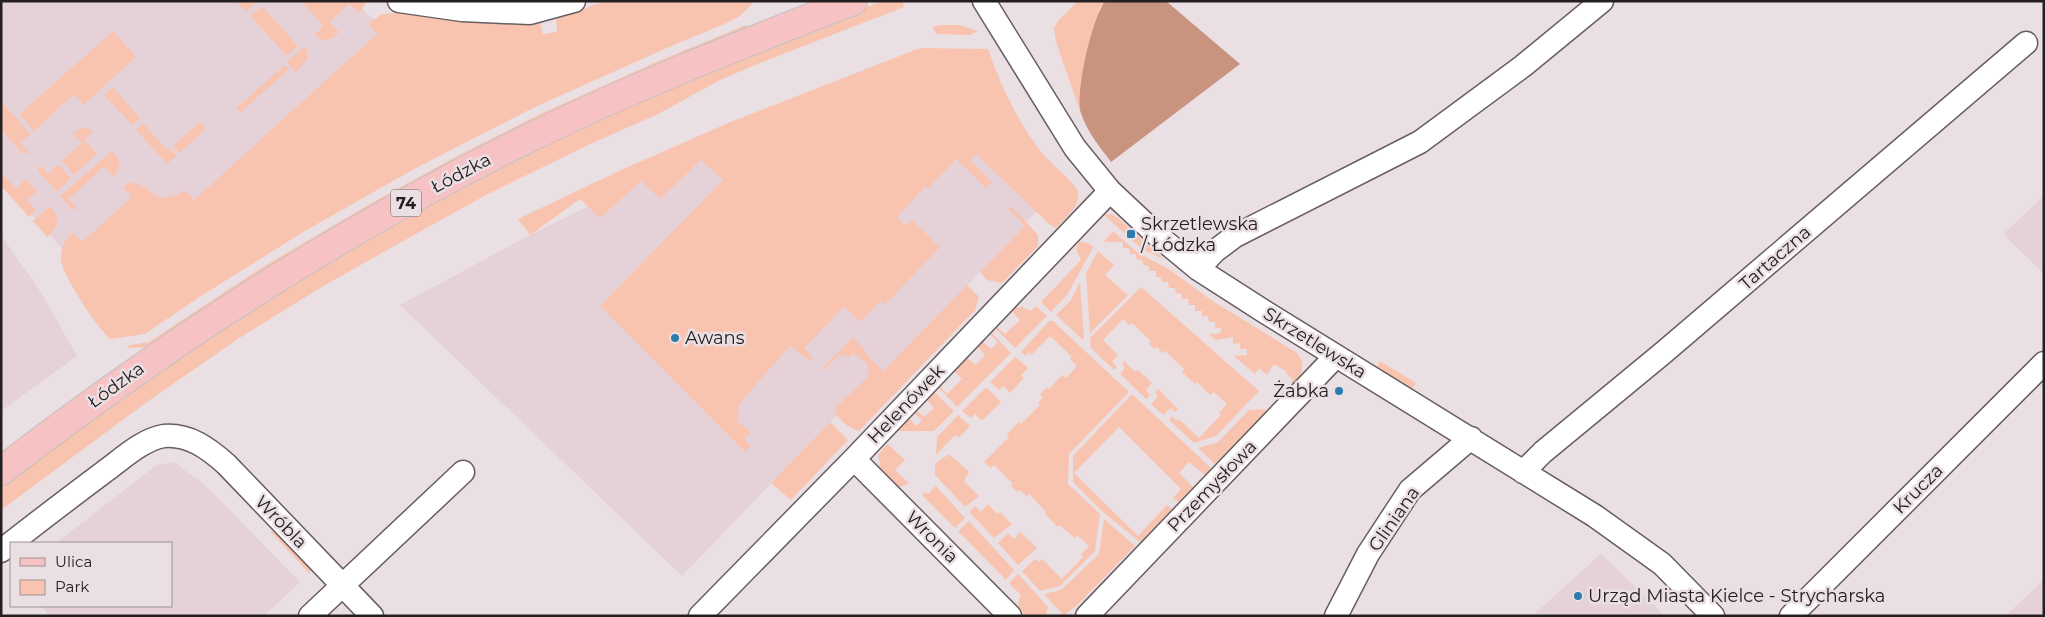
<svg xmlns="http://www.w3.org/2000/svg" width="2045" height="617" font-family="Montserrat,sans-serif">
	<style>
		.built { fill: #e5d2d8 }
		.green { fill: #f9c4af }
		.forest { fill: #c9947f }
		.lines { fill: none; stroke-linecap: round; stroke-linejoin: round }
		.minor-casing { stroke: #685e61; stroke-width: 25 }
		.major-casing { stroke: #c2c1c1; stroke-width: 30 }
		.minor { stroke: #fff; stroke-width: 22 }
		.major { stroke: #f7c2c3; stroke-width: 28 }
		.poi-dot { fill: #2d7eaf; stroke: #eadfe3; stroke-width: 2 }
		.labels { text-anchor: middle; stroke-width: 5; stroke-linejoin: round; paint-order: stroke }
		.shield { fill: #eadfe3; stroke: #5f595b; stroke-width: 1 }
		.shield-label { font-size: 16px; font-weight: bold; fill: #242021 }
		.street-label { font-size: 18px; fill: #242021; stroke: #eadfe3 }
		.poi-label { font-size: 18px; fill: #242021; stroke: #eadfe3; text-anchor: start }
	</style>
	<rect width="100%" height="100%" fill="#eadfe3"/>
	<path class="built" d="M1 1H365L363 9 367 14 374 19 380 16 374 116 72 259 1 181Z
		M949 92 1062 186 1024 224 1025 226 883 371 881 370 828 424 682 576 400 305 530 235 802 102Z
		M2044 196V274L2003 234Z
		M1 235 42 294 77 356 1 411Z
		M174 462 207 487 300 582 264 616H49L41 606H171V543H56L157 465Z
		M1601 554 1665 616H1532Z
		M2044 580V616H2005Z"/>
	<path class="green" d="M236 1H257L246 12Z
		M301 1H367L359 13 349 4 330 22 339 32 334 37 324 41 314 35 323 26Z
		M605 1H755L740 16 729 22 669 47 533 108 416 168 305 231 198 298 145 334 110 339C97 327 63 277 61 260 60 249 65 239 73 233L82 242 132 197 123 187 128 183C153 181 153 211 185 190L194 200 377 34 368 24 382 14 415 12 540 22 543 34 557 32 556 19Z
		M882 1H902L904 7 760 63 720 80 658 114 588 145 486 195 405 240 325 285 238 339 147 402 1 510V486L95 414 301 276 462 184 604 115 731 61Z
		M1078 1H1105L1099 9 1080 106 1081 114 1056 42 1054 28 1059 20Z
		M262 6 298 46 287 56 250 16Z
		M746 25 747 27 730 37 150 347 127 348 130 345 149 342 261 268 375 201 463 153 540 114 654 63Z
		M940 25H959L978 31 970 35 937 34 932 27Z
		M113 31 136 57 83 105 74 94 34 131 20 115 21 113Z
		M305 46C312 58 304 64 296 72L287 62Z
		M920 48 988 49C1001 86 1018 122 1042 153 1052 165 1065 174 1075 186 1086 203 1067 216 1056 228L1049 224 976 154 970 160 992 182 986 188 956 159 928 189 925 187 897 217 906 226 912 220 940 247 885 305 880 301 860 322 844 307 804 348 813 357 810 361 790 346 739 404 737 421 751 432 744 439 751 445 745 452 600 306 723 180 701 160 660 199 641 181 600 218 580 199 530 235 518 219 619 171 728 123Z
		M285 65 289 69 240 113 236 108Z
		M113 87 140 118 132 125 104 95Z
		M1 101 30 134 20 143 30 153H22L1 130Z
		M200 122 206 129 179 153 173 146Z
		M143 123 167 150 170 148 176 156 167 164 136 130Z
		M84 127 94 131 84 140 97 154 74 175 62 161 82 143 73 133Z
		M112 151 120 162 119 168 114 177 104 167 69 199 78 209H72L60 196Z
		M39 164 48 174 58 164 71 178 57 192 38 171Z
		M1 172 16 188 26 179 37 191 27 200 36 210 29 217 1 186Z
		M50 206C61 218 59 226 47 237L33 221Z
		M1011 206 1038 235V246L1002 283 987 280 980 272 1025 226 1008 209Z
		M1111 214 1118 218 1165 260 1142 249 1104 215Z
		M1113 231 1138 253 1169 269 1211 300 1297 353C1306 363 1303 375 1293 384L1291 382 1293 379 1287 374 1286 371 1274 364 1267 375 1259 368 1255 374 1234 356 1247 355V349H1240V343L1233 344V337L1215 340 1209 334 1221 333V328H1215V322H1209L1208 316H1202V311H1195V305H1189L1188 299H1182V294L1176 293 1175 288H1169L1168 282H1162L1161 277H1156V271H1149V266L1143 265 1142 260 1136 259V254H1130L1129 248H1123V242H1104Z
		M1079 242H1084L1093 246V248L1067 295 1051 312 1041 302 1081 260 1076 249Z
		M1098 251 1114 265 1105 275 1128 295 1090 333 1086 273Z
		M1080 282 1084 338 1083 340 1056 315 1071 300Z
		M967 285 979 297 975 310 859 431C850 429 841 421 836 414V407L869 376 867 363 853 353 849 357 840 355 823 371 822 369 824 367 853 337 866 351 865 353 883 371Z
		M1141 287 1259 391 1216 436 1194 443 1169 420 1172 416 1177 421 1179 419 1199 438 1221 415 1219 413 1227 404 1214 392 1210 395 1197 382 1195 384 1182 372 1184 369 1165 351 1162 353 1157 347 1154 349 1149 344 1151 341 1132 323 1129 325 1123 319 1103 340 1118 355 1112 362 1117 367 1114 370 1091 348 1090 338Z
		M1036 306 1047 316 1015 348 994 327H997L1005 334 1020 320 1012 311 1013 308 1022 307 1031 311Z
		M1049 321H1053L1129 392 1069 454 1068 484 1100 514 1095 551 1060 586 1040 591 1022 571 1035 559 1039 562 1042 559 1062 579 1083 557 1081 555 1089 546 1077 535 1074 538 1060 525 1058 527 1045 514 1046 512 1029 494 1026 496 1020 490 1018 492 1011 486 1013 484 994 465 991 468 984 462 1009 437 1007 434 1019 422 1021 424 1040 405 1038 403 1043 397 1040 394 1047 387 1049 389 1062 375 1066 378 1077 366 1070 359 1072 357 1050 336 1031 355 1029 352 1025 356 1021 352Z
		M990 331 1011 353 957 407 937 386H940L947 394 962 379 953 369 966 357 976 365 985 355 977 346 981 340 991 349 998 342 989 333Z
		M1015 357 1028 368 1021 375 1024 378 1010 393 1003 386 999 390 990 382Z
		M1124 361 1135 372 1138 370 1152 383 1146 390 1150 395 1146 399 1120 374 1125 368 1122 364Z
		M1380 361 1416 383 1412 389 1377 367Z
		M986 387 1001 402 982 421 975 414 971 418 962 411Z
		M1158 389 1178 409 1175 412 1171 408 1163 415 1151 404 1158 396 1155 392Z
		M932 390 954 411 934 431H897L896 430 908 418 917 426 922 420 913 412 915 409 924 417 934 408 926 399Z
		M1132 394 1211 468 1205 475 1189 462 1179 473 1193 487 1178 502 1173 498 1181 489 1119 427 1074 473 1138 536 1167 505 1172 509 1140 542 1104 513 1073 482V456Z
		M1265 409V413L1215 464 1198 448 1218 442 1249 410Z
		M958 415 970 426 959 438 955 435 936 455 937 437Z
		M830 422 848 440 791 500 771 483Z
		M886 445H889L905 460 895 470 909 483 898 488 877 468 880 465 878 455Z
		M949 454 969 472 964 481 979 496 965 507 935 475V464Z
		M936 486 965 518 955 528 922 495 925 492 928 494Z
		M988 504 997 514 1000 512 1012 524 994 538 969 512 975 506 981 512Z
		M1104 519 1135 546 1077 605 1064 616 1044 594 1061 590 1099 554Z
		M969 521 1014 570 1006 580 958 531Z
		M270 531 278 532 313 568 309 573Z
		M1020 532 1037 548 1018 565 998 543 1008 533 1014 539Z
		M1018 574 1048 607 1046 616H1026C1019 608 1016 605 1021 595L1009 583Z"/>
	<path class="forest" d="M1166 1 1240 64 1111 162C1100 147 1087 132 1081 113 1075 92 1092 19 1105 1Z"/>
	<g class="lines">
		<g class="minor-casing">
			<path id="minor" d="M399 1 462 10 530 13 574 1
				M984 1 1075 148 1110 191 1157 235 1198 269 1265 312 1595 516 1662 564 1713 616
				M1198 269 1215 251 1235 236 1420 142 1523 66 1602 1
				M854 459 1010 616
				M1523 472 1543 452 1663 353 2026 43
				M1 551C36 523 72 496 108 469 124 457 144 439 164 436 189 434 208 448 226 464L372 616
				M310 616 463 472
				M700 616 854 459 1110 191
				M1087 616 1336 356
				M1336 616 1368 554 1410 490 1471 438
				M1791 616 2044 363"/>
		</g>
		<g class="major-casing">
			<path id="major" d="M1 471C163 346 335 234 519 143 627 89 740 45 853 1"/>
		</g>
		<use href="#minor" class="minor"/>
		<use href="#major" class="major"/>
	</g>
	<g class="poi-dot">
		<rect x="1126" y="229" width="10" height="10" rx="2.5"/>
		<circle cx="675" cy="338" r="5"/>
		<circle cx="1339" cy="391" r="5"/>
		<circle cx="1578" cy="596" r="5"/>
	</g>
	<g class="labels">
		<rect class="shield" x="391" y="189.5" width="30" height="27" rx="4"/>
		<g class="shield-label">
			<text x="406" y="209">74</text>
		</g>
		<g class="street-label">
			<text transform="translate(461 173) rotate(-28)" y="6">Łódzka</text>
			<text transform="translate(1775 258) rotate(-41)" y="6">Tartaczna</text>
			<text transform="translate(1315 343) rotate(32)" y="6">Skrzetlewska</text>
			<text transform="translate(116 385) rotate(-36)" y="6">Łódzka</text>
			<text transform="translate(906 404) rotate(-46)" y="6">Helenówek</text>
			<text transform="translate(1212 486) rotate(-46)" y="6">Przemysłowa</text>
			<text transform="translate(1918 489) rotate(-45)" y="6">Krucza</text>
			<text transform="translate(1394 519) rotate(-55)" y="6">Gliniana</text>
			<text transform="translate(281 522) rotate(46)" y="6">Wróbla</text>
			<text transform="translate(932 537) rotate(45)" y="6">Wronia</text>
		</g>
		<g class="poi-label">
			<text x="1141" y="230">Skrzetlewska<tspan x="1141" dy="21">/ Łódzka</tspan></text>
			<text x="685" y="344">Awans</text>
			<text x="1329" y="397" text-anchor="end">Żabka</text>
			<text x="1588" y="602">Urząd Miasta Kielce - Strycharska</text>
		</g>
	</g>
	<rect width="2045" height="617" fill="none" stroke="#242021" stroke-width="5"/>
	<rect x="10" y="542" width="162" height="65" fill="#eadfe3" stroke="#9b9395"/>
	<rect x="20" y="558" width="25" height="8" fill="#f7c2c3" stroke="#9b9395"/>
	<text x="55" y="567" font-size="15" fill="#242021">Ulica</text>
	<rect x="20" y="580" width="25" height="15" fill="#f9c4af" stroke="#9b9395"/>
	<text x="55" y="592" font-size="15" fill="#242021">Park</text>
</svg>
